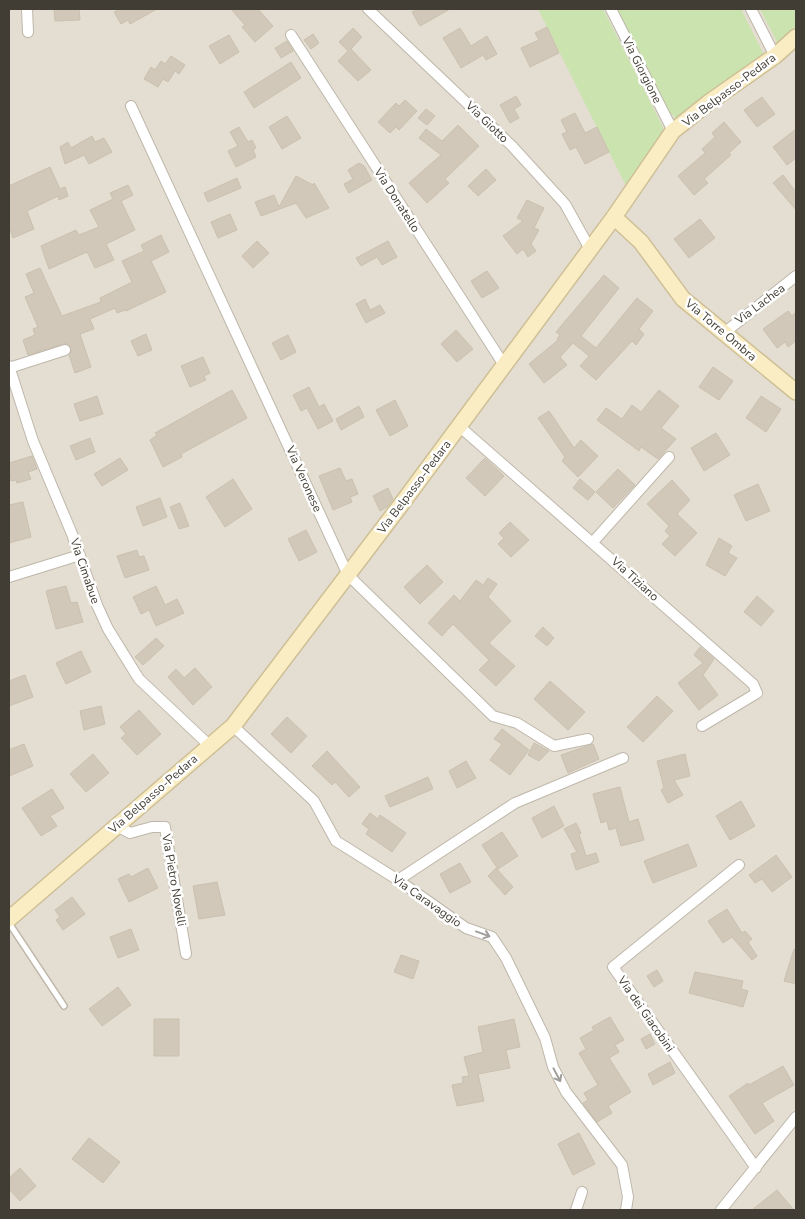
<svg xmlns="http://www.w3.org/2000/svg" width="805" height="1219" font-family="'Nunito Sans',sans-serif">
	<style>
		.residential { fill: #e4ded2 }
		.green { fill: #cbe3af }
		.building { fill: #d1c8ba; stroke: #cbc0ae }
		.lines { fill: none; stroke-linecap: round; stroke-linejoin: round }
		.lane-casing { stroke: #beb7aa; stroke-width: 8 }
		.street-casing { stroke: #beb7aa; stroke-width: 12 }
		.secondary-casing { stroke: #cebf96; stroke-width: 18 }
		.lane { stroke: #fff; stroke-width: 5 }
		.street { stroke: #fff; stroke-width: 10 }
		.secondary { stroke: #faedc4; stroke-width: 15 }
		.oneway { stroke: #a09e9a }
		.labels { text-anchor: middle; stroke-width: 5; stroke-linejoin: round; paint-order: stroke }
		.street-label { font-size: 12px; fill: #423d34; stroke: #fff }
	</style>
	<rect width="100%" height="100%" fill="#f0ede4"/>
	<path class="residential" d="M9 9H796V1210H9Z"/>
	<path class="green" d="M538 9H603L663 127V136L626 186Z
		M617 9H741L765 57 678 119 670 113Z
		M760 9H796V32L783 42H777Z"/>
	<path class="building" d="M54 9H79L80 20 55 21Z
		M120 9H157L130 24 128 20 121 24 114 12Z
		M231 9H258L273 26 255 42 242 27 245 25Z
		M418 9H450L420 26 412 12Z
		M547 27 559 53 530 67 521 48 539 40 535 33Z
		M353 28 362 37 351 49 371 70 358 81 338 61 348 51 339 42Z
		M460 28 471 46 487 36 497 54 486 60 483 55 461 68 443 38Z
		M313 34 319 43 311 49 304 40Z
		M229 35 239 52 220 64 209 46Z
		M287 41 293 51 281 58 275 48Z
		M171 56 185 65 179 74 175 71 168 82 163 79 158 87 144 79 151 67 155 70 161 61 165 64Z
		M291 62 301 78 254 108 244 92Z
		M516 96 521 105 514 109 519 118 510 123 500 105Z
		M762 97 775 114 757 127 744 110Z
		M405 100 417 111 399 130 396 127 390 133 378 122 396 103 399 106Z
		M426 109 435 116 427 125 418 118Z
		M575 113 585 133 597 127 609 152 585 164 576 147 570 150 562 134 567 132 561 120Z
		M287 116 301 138 282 149 269 127Z
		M724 122 741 142 729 153 731 155 704 179 708 183 694 195 678 176 705 153 702 149 715 137 712 133Z
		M458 125 479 146 445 179 449 183 427 203 409 183 441 155 419 138 426 129 442 141Z
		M239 127 248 142 252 140 256 148 253 150 256 157 236 167 228 151 238 146 230 132Z
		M796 129V158L787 165 773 147Z
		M92 136 95 142 104 138 112 152 89 164 84 155 65 164 60 147 68 142 71 148Z
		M359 163 364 166 372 180 349 193 344 184 353 179 348 170Z
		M50 167 60 189 65 187 68 196 59 200 58 196 27 211 34 229 13 238 9 227V186Z
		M486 169 496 180 478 196 468 186Z
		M783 175 796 192V210L773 183Z
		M296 176 313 185 314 183 329 208 306 218 296 203 261 216 255 202 274 195 279 207Z
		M237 178 241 188 208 202 204 193Z
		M128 185 133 195 121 201 135 230 106 244 114 260 95 268 87 252 49 269 41 246 76 230 79 235 99 227 90 210 113 199 110 193Z
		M527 200 544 208 534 228 539 230 531 244 536 251 528 257 523 249 517 254 503 236 523 221 517 218Z
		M230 214 237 230 218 238 211 222Z
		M700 219 715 238 689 258 674 239Z
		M161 235 169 252 151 261 166 292 126 311 125 310 117 313 115 308 90 319 94 329 80 334 91 367 75 373 69 355 72 348 66 343 28 355 23 340 35 335 33 329 38 327 25 297 34 293 26 274 40 268 62 316 101 302 100 298 132 282 122 261 144 251 141 245Z
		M257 241 269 253 253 268 242 256Z
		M388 241 397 257 382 265 377 257 361 266 356 258Z
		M487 271 499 288 482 298 471 281Z
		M604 275 619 288 581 336 596 348 637 298 653 311 639 329 644 334 636 345 632 341 596 380 580 366 589 356 573 343 560 357 567 365 544 383 529 364 558 340 557 339 560 335 556 332Z
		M365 299 370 310 380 305 385 313 366 323 356 304Z
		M788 311 792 316 796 312V341L788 347 785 342 777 348 763 329Z
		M456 330 473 349 457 362 441 344Z
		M146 334 152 350 138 356 131 341Z
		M288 335 296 352 281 360 272 343Z
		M203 357 210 373 204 376 206 380 190 387 181 366Z
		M713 367 733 381 719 400 699 387Z
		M309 387 319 407 324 404 333 421 318 429 307 408 301 411 293 395Z
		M232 390 247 418 181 454 182 457 163 467 150 440 157 435 155 433Z
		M659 390 679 406 661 428 676 439 658 459 641 447 639 451 597 420 606 408 622 419 632 405 641 412Z
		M97 396 103 414 80 421 74 404Z
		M761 396 781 409 766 432 746 418Z
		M395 400 408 426 390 436 376 410Z
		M359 406 364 417 341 430 336 419Z
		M549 411 574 448 581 440 598 456 578 477 562 461 565 457 538 418Z
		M716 433 730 455 704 471 691 448Z
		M90 438 95 452 76 460 70 446Z
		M32 456 37 469 28 472 31 479 17 483 16 480 11 481 9 463Z
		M120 458 128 470 102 486 94 474Z
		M485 458 504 476 485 496 466 478Z
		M340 468 346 481 352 479 358 494 350 497 352 502 333 510 319 476Z
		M618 469 635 485 613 508 596 492Z
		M233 479 252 509 225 527 206 497Z
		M580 479 595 492 588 500 573 488Z
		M672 480 690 500 677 514 697 533 675 556 662 544 670 536 665 531 669 526 647 504Z
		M758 484 770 511 746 521 734 495Z
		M388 488 393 499 387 507 380 511 373 496Z
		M160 498 167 517 143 526 136 507Z
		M23 502 31 537 9 543V505Z
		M180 503 189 526 179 529 170 507Z
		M510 522 529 540 511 557 498 544 504 538 499 533Z
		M306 530 317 552 299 561 288 539Z
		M719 538 732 546 728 553 737 558 725 576 706 565Z
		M137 550 139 557 144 556 149 570 125 578 117 556Z
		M427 565 443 582 420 604 404 587Z
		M488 578 497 584 488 597 511 621 489 643 515 666 496 686 479 670 489 660 453 624 442 636 428 623 454 595 460 601 476 580 483 585Z
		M66 586 71 603 77 602 83 622 56 629 46 591Z
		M156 586 165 605 177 599 184 613 156 626 149 610 141 614 133 597Z
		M757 596 774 611 761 626 744 612Z
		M543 627 554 638 547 646 535 636Z
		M156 638 164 646 143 665 135 657Z
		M700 647 714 659 703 675 718 695 699 710 678 683 703 663 694 655Z
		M81 651 91 672 66 684 56 663Z
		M195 668 212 687 193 705 168 677 176 669 184 678Z
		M25 675 33 697 9 706V681Z
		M550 681 585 712 568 730 534 699Z
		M657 696 673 711 643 742 627 727Z
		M101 706 105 724 84 730 80 711Z
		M139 710 161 734 137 755 121 738 126 734 120 727Z
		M287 717 307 736 291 753 271 734Z
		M502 729 529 750 510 775 490 760 502 744 494 739Z
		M534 743 549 751 539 761 528 755Z
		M24 744 33 766 9 776V750Z
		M593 744 599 759 568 773 561 755Z
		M327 751 360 787 349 797 335 782 332 785 312 766Z
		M93 754 109 773 86 792 70 774Z
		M685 754 690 776 674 780 683 795 668 803 661 790 664 788 657 761Z
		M466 761 476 778 457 788 449 771Z
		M428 777 433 789 390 807 385 796Z
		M620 787 629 822 638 819 644 840 621 846 616 828 609 830 607 821 601 823 593 794Z
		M52 789 64 808 50 816 57 826 41 836 22 808Z
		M741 801 755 826 730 840 716 816Z
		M554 806 564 826 542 838 532 818Z
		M370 813 378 819 380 815 406 833 392 852 366 834 369 829 362 824Z
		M576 823 581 833 579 834 586 856 596 853 599 862 576 870 571 854 577 852 564 829Z
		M502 832 518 856 498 869 482 845Z
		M688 844 697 866 653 883 644 861Z
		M776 855 792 877 772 892 762 879 755 883 749 875Z
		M460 863 471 882 450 893 440 874Z
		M148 868 158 888 129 902 118 879 129 874 131 877Z
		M496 868 513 887 505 895 488 876Z
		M217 882 225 915 199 919 193 886Z
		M72 897 85 914 63 930 56 920 60 917 55 910Z
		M727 909 742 933 745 931 752 939 748 942 757 956 752 960 732 937 723 943 708 921Z
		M131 929 139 950 118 958 110 937Z
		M794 949 796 950V984L784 981Z
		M401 955 419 961 413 979 394 972Z
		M657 970 663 981 654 987 647 976Z
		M695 972 743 981 741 989 748 991 743 1007 689 993Z
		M118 987 131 1005 102 1026 89 1009Z
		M610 1017 624 1040 615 1045 619 1052 609 1058 631 1092 608 1106 612 1113 597 1122 583 1103 588 1100 584 1093 598 1085 579 1053 586 1049 580 1038 594 1030 592 1027Z
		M154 1019H179V1056H154Z
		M514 1019 520 1047 506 1050 510 1068 478 1074 484 1101 457 1106 452 1085 463 1083 462 1077 469 1076 464 1057 483 1052 478 1027Z
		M650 1034 655 1044 646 1049 641 1039Z
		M670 1062 675 1073 653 1085 648 1074Z
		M783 1066 794 1085 762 1103 774 1121 755 1134 729 1096 748 1083 749 1085Z
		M579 1133 595 1164 573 1175 558 1144Z
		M89 1138 120 1162 103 1183 72 1159Z
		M20 1168 36 1186 20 1201 9 1189V1178Z
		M777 1190 794 1210H752Z"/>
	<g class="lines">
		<g class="lane-casing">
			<path id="lane" d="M9 923 64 1006"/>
		</g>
		<g class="street-casing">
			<path id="street" d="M27 9 28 32
				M368 9 512 146 565 204 590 249
				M611 9 673 131
				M751 9 775 56
				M291 35 504 365
				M131 106 348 575 493 716 517 723 554 746 588 739
				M724 333 796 276
				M9 366 33 441 72 534 97 605 108 629 139 679 209 745
				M9 368 65 350
				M459 426 753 684 757 693 702 726
				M593 542 669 457
				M9 577 80 555
				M233 726 314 801 336 841 398 880 466 928 492 937 506 958 545 1038 553 1067 566 1092 622 1165 628 1197 626 1210
				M117 826 130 833 152 827H165L186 954
				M739 865 613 967 756 1168
				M398 880 515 803 623 758
				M576 1210 582 1192
				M721 1210 796 1117"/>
		</g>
		<g class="secondary-casing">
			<path id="secondary" d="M614 217 641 242 683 299 796 392
				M9 919 233 726 400 506 614 217 673 131 708 103 775 56 796 37"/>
		</g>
		<use href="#lane" class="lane"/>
		<use href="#street" class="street"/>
		<use href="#secondary" class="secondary"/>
	</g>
	<defs><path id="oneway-shaft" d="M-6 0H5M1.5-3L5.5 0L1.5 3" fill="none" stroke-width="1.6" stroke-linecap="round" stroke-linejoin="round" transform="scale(1.25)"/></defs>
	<g class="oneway">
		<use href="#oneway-shaft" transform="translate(483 934) rotate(20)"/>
		<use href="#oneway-shaft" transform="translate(557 1075) rotate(62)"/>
	</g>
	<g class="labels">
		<g class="street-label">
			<text transform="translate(642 70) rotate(63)" y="4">Via Giorgione</text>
			<text transform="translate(729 90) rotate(-37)" y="4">Via Belpasso-Pedara</text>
			<text transform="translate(487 122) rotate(44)" y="4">Via Giotto</text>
			<text transform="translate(397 200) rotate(57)" y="4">Via Donatello</text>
			<text transform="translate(760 304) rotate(-37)" y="4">Via Lachea</text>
			<text transform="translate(721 330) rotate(40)" y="4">Via Torre Ombra</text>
			<text transform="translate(304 479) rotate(66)" y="4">Via Veronese</text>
			<text transform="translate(414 487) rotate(-53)" y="4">Via Belpasso-Pedara</text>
			<text transform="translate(85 571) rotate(71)" y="4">Via Cimabue</text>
			<text transform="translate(635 579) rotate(42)" y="4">Via Tiziano</text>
			<text transform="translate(153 794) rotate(-41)" y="4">Via Belpasso-Pedara</text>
			<text transform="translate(174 880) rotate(80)" y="4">Via Pietro Novelli</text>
			<text transform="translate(427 901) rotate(35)" y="4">Via Caravaggio</text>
			<text transform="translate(646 1014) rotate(55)" y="4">Via dei Giacobini</text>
		</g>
	</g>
	<rect width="805" height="1219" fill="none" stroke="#423d34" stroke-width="20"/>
</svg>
